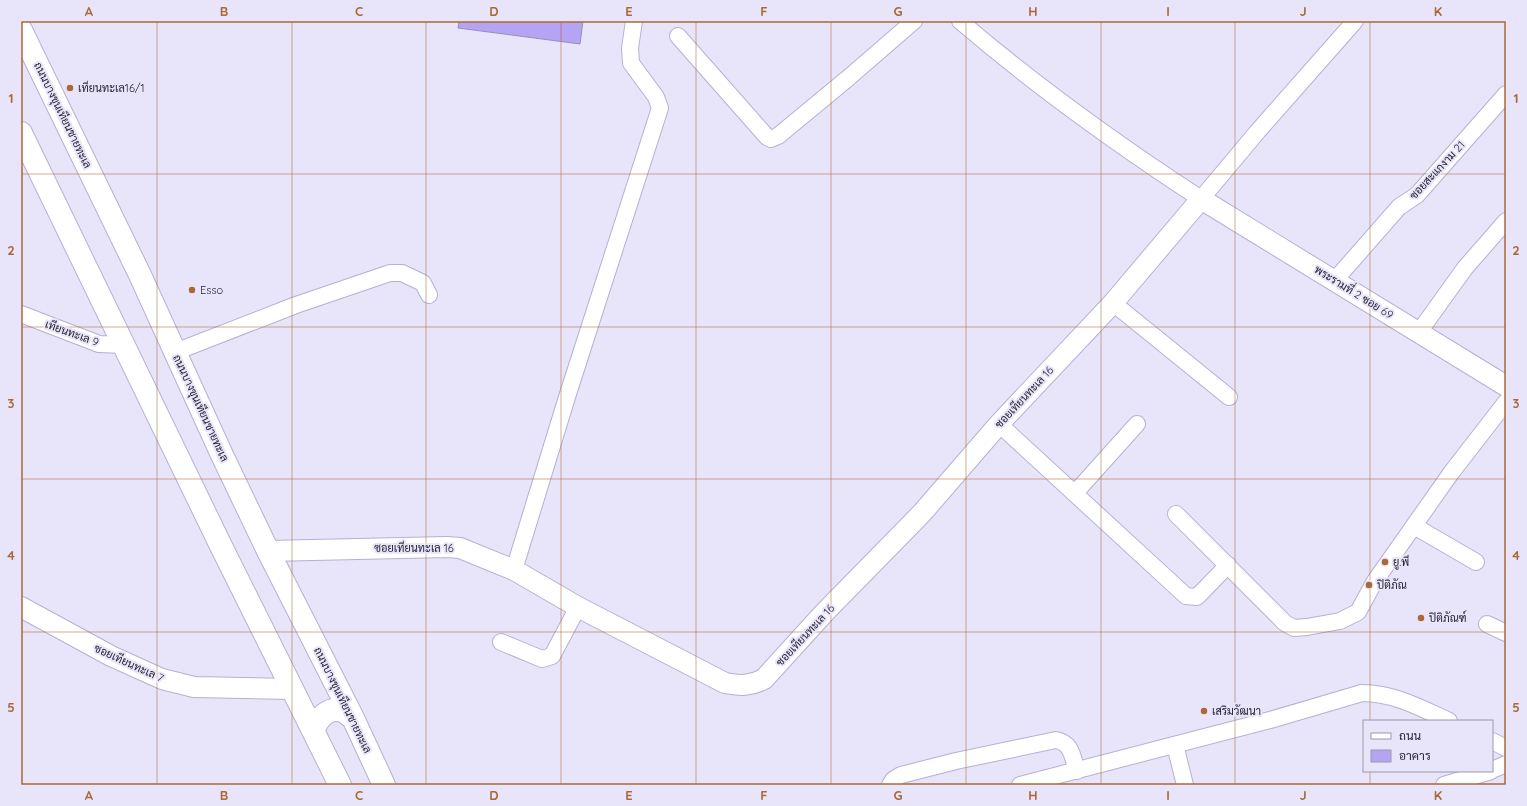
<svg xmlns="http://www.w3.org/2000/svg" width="1527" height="806" font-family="Quicksand,Sarabun,sans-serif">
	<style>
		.building { fill: #b5a3f4; stroke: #9791b1 }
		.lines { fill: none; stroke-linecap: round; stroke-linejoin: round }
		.minor-casing { stroke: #b6b0d2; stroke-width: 18 }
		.tertiary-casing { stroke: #b6b0d2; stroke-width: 22 }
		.secondary-casing { stroke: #b6b0d2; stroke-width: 24 }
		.minor { stroke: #fff; stroke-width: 16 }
		.tertiary { stroke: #fff; stroke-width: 20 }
		.secondary { stroke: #fff; stroke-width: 22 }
		.grid { fill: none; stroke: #ab6935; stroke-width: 1; stroke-opacity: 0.55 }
		.poi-dot { fill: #ab6935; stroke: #e8e5fa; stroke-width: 1.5 }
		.labels { text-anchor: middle; stroke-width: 4; stroke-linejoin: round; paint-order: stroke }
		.poi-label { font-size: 11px; fill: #272532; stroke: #e8e5fa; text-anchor: start }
		.street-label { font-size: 11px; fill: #272532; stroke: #e8e5fa }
		.neatline { fill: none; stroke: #ab6935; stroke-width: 1.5 }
		.grid-label { font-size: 13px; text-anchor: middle; font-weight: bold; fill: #ab6935 }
	</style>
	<rect width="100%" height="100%" fill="#e8e5fa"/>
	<path class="building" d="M459 21H583L580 44 458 28Z"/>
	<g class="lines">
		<g class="minor-casing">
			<path id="minor" d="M960 21C1036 86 1118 145 1201 199L1258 131 1355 21
				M678 36 767 137 771 139 778 136 847 79 914 21
				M1335 280 1399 207 1417 195 1506 94
				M1113 303 1229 397
				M21 314 99 344 124 345
				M1419 332 1465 268 1506 221
				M175 352 296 305 390 273H402L423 283 429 295
				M999 424 1186 596 1197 597 1228 565
				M1075 493 1137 424
				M1176 514 1285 623 1294 628 1307 627 1340 621 1358 612 1375 581 1451 473 1506 402
				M1414 526 1476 562
				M514 570 567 397 660 108 656 97 631 63 630 48 634 21
				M1487 624 1506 633
				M501 642 542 659 552 656 578 607
				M1492 741 1506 748
				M1175 745 1185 785
				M1492 770 1506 764
				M890 785 893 780 901 775 956 761 1056 740C1072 743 1072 756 1077 771
				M1020 785 1270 720 1362 693C1394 693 1421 708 1449 721
				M1444 785 1491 771"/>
		</g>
		<g class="tertiary-casing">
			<path id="tertiary" d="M268 551 447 547 460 548 514 570 578 607 725 683C740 686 751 686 764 679L824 613 922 513 999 424 1113 303 1201 199 1506 386
				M21 607 111 656 162 679 194 687 293 689"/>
		</g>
		<g class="secondary-casing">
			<path id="secondary" d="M21 30 140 275 222 455 268 551 353 718 384 785
				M21 133 220 544 340 785
				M314 731C316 719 329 706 342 711 346 712 349 716 353 718"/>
		</g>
		<use href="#minor" class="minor"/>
		<use href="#tertiary" class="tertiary"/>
		<use href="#secondary" class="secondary"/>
	</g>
	<path class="grid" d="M157 21V785M292 21V785M426 21V785M561 21V785M696 21V785M831 21V785M966 21V785M1101 21V785M1235 21V785M1370 21V721M21 174H1506M21 327H1506M21 479H1506M21 632H1506M1370 771V785"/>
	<g class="poi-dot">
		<circle cx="70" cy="88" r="4"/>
		<circle cx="192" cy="290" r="4"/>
		<circle cx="1385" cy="562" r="4"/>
		<circle cx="1369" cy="585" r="4"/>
		<circle cx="1421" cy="618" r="4"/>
		<circle cx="1204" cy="711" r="4"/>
	</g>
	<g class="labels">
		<g class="poi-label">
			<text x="78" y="92">เทียนทะเล16/1</text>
			<text x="200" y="294">Esso</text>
			<text x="1393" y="566">ยู.พี</text>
			<text x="1377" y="589">ปิติภัณ</text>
			<text x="1429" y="622">ปิติภัณฑ์</text>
			<text x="1212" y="715">เสริมวัฒนา</text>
		</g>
		<g class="street-label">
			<text transform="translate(63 115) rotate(64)" y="4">ถนนบางขุนเทียนชายทะเล</text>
			<text transform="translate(1437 170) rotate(-47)" y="4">ซอยสะแกงาม 21</text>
			<text transform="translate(1354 292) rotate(32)" y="4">พระรามที่ 2 ซอย 69</text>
			<text transform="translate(72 333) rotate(20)" y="4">เทียนทะเล 9</text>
			<text transform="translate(1024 397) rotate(-47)" y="4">ซอยเทียนทะเล 16</text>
			<text transform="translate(201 408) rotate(65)" y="4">ถนนบางขุนเทียนชายทะเล</text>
			<text x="414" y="552">ซอยเทียนทะเล 16</text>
			<text transform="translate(805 635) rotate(-47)" y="4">ซอยเทียนทะเล 16</text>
			<text transform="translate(129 663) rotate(25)" y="4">ซอยเทียนทะเล 7</text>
			<text transform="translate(343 700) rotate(64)" y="4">ถนนบางขุนเทียนชายทะเล</text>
		</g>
	</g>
	<rect width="1527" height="806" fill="none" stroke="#e8e5fa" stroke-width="44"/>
	<rect x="1363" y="720" width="130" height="52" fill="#e8e5fa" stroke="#9b98aa"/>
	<rect x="1371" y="733" width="20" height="6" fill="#ffffff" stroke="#9b98aa"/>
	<text x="1399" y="740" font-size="12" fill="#272532">ถนน</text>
	<rect x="1371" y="750" width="20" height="12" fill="#b5a3f4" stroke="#9b98aa"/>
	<text x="1399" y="760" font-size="12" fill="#272532">อาคาร</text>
	<rect x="22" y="22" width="1483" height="762" class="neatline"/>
	<g class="grid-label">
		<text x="89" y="16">A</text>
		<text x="224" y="16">B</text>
		<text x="359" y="16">C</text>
		<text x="494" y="16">D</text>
		<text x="629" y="16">E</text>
		<text x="764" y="16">F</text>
		<text x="898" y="16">G</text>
		<text x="1033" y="16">H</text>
		<text x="1168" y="16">I</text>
		<text x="1303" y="16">J</text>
		<text x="1438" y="16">K</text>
		<text x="11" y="103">1</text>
		<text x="1516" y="103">1</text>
		<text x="11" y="255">2</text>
		<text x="1516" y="255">2</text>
		<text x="11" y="408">3</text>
		<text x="1516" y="408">3</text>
		<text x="11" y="560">4</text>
		<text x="1516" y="560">4</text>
		<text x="11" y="712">5</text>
		<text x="1516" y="712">5</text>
		<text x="89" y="800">A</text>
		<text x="224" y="800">B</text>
		<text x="359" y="800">C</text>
		<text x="494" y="800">D</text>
		<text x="629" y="800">E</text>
		<text x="764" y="800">F</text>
		<text x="898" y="800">G</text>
		<text x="1033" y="800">H</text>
		<text x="1168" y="800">I</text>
		<text x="1303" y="800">J</text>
		<text x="1438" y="800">K</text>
	</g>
</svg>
